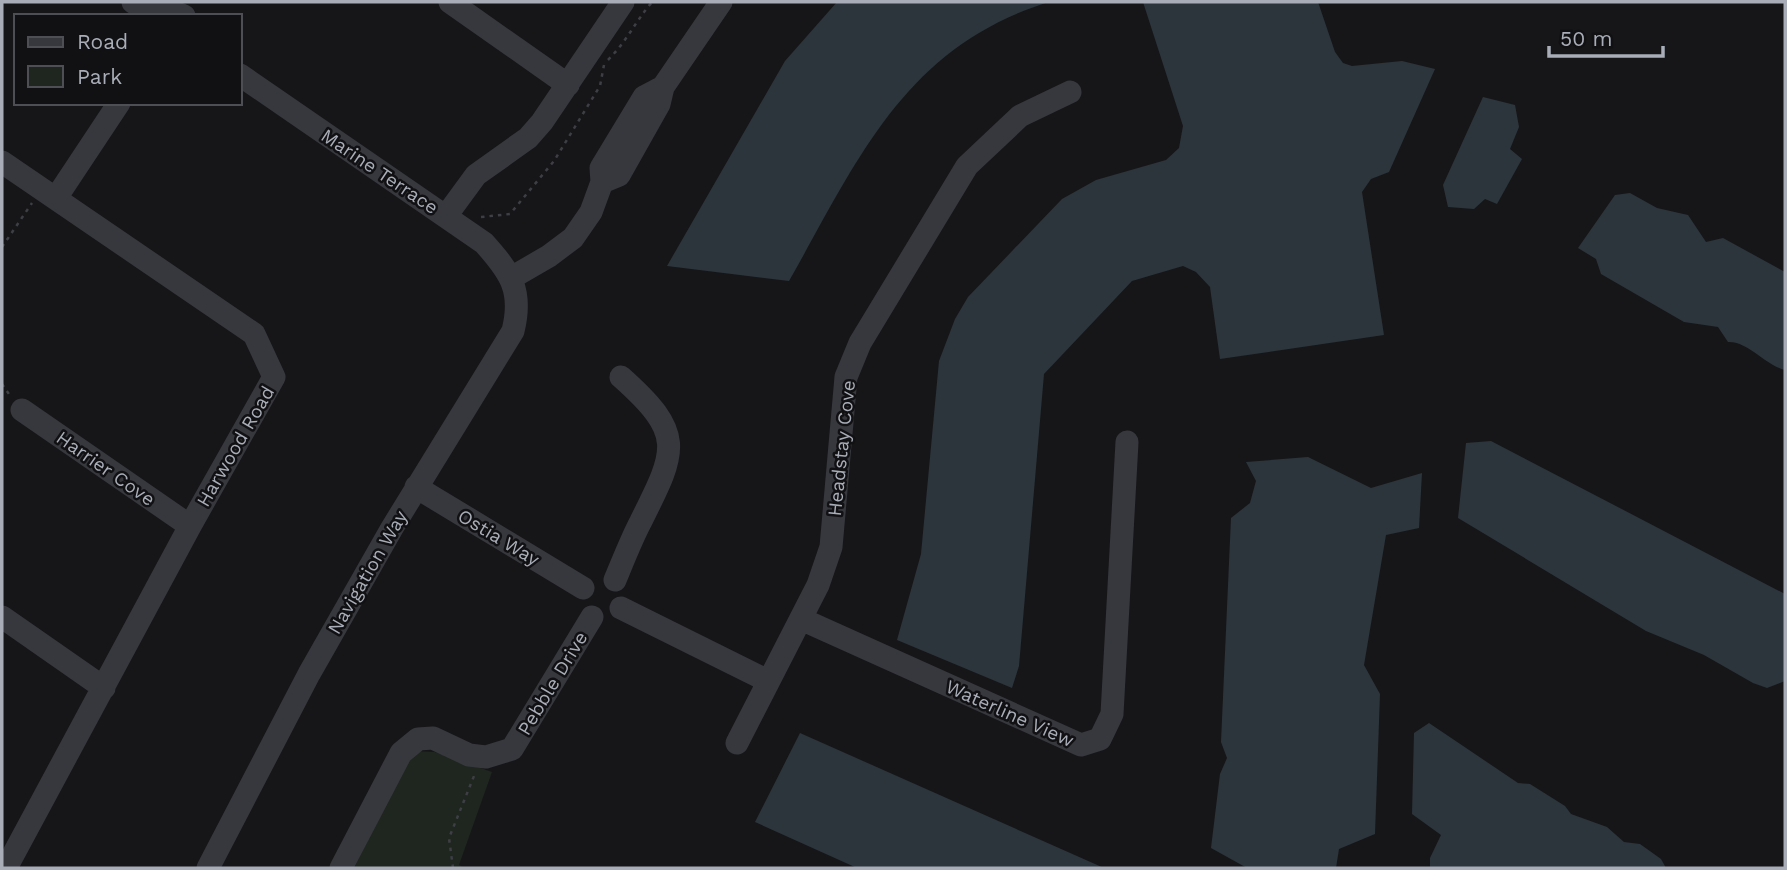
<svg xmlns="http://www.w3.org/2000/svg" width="1787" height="870" font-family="'Work Sans',sans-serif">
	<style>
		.green { fill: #1e261f }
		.water { fill: #2c353c }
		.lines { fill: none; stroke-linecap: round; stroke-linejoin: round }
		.path { stroke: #3d3f44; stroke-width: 2.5; stroke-dasharray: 3.5 5; stroke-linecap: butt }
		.minor { stroke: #37383d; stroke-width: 23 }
		.labels { text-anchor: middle; stroke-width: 5; stroke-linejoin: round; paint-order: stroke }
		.street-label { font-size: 19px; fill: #a8adb8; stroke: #111113 }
	</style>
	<rect width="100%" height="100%" fill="#161618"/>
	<path class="green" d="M413 751 435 752 492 772 459 865 464 868H354Z"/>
	<path class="water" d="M837 2H1049C904 47 858 160 789 281L667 266 785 61Z
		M1143 2H1318L1335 52 1343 63 1352 66 1402 61 1435 69 1389 172 1371 179 1362 192 1384 335 1220 359 1210 287 1196 272 1183 266 1132 281 1044 374 1019 666 1012 688 897 640 921 554 939 361 955 319 968 297 1062 199 1096 180 1166 160 1179 148 1183 126Z
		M1483 97 1515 105 1519 127 1510 149 1522 159 1497 204 1485 199 1474 209 1448 207 1443 185Z
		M1630 193 1657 208 1688 215 1706 242 1723 238 1785 272V370C1765 365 1748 341 1728 342L1718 327 1684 322 1601 274 1596 259 1578 248 1615 195Z
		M1491 441 1785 594V681L1767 688 1753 683 1704 655 1646 631 1458 518 1466 443Z
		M1308 457 1371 488 1422 473 1419 528 1386 535 1364 665 1380 694 1375 834 1339 849 1336 868H1247L1211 848 1220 774 1227 758 1221 742 1231 518 1250 503 1256 481 1246 462Z
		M1429 723 1518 783 1530 784 1565 806 1571 814 1607 827 1624 842 1640 844 1661 859 1666 868H1430V858L1441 835 1412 814 1414 733Z
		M800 733 1104 868H857L755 822Z"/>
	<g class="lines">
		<path class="path" d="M608 60C627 41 635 22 652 2
			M481 217 510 214 554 161 600 86 604 65
			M2 247 32 203
			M2 384 11 397
			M453 868 449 838 474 776"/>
		<path class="minor" d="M133 2 153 15
			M450 2 568 85
			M152 16 166 8 184 16
			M2 162 254 334 274 377 190 526 6 868
			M602 182 619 175 659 104 663 87 721 2
			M56 198 119 103
			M446 216 476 175 528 138 542 122 623 2
			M511 278 549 256 573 238 591 212 602 182 601 168 644 97 663 87
			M22 410 190 526
			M416 487 583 588
			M615 580C623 561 631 540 641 521 677 449 685 434 621 377
			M621 608 768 681
			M2 617 104 688
			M801 619 1081 745 1100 739 1112 714 1127 442
			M737 743 818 585 831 547 846 377 860 343 967 166 1020 116 1070 92
			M208 868 309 674 392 528 513 331C523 291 511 273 484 243L240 75
			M341 868 401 753 418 739 433 738 469 755 486 757 512 749 592 617"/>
	</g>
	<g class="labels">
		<g class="street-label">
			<text transform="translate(380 171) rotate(34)" y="7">Marine Terrace</text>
			<text transform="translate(235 446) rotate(-60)" y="7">Harwood Road</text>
			<text transform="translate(841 448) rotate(-84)" y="7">Headstay Cove</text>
			<text transform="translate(106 468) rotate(35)" y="7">Harrier Cove</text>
			<text transform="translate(499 537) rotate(31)" y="7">Ostia Way</text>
			<text transform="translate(367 572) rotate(-60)" y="7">Navigation Way</text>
			<text transform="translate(552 683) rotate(-59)" y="7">Pebble Drive</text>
			<text transform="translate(1010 713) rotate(24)" y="7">Waterline View</text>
		</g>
	</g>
	<rect width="1787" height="870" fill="none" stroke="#a8adb8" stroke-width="7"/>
	<rect x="14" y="14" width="228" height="91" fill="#111113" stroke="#4d4f55" stroke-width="2"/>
	<rect x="28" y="37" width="35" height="10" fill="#37383d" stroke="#4d4f55" stroke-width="2"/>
	<text x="77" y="49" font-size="21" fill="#a8adb8">Road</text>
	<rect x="28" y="66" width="35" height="21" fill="#1e261f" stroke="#4d4f55" stroke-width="2"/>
	<text x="77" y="84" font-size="21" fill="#a8adb8">Park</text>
	<path d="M1549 46v10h114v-10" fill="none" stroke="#a8adb8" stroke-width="3.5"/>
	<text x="1560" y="46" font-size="21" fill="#a8adb8" stroke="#111113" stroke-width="5" paint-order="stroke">50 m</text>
</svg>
